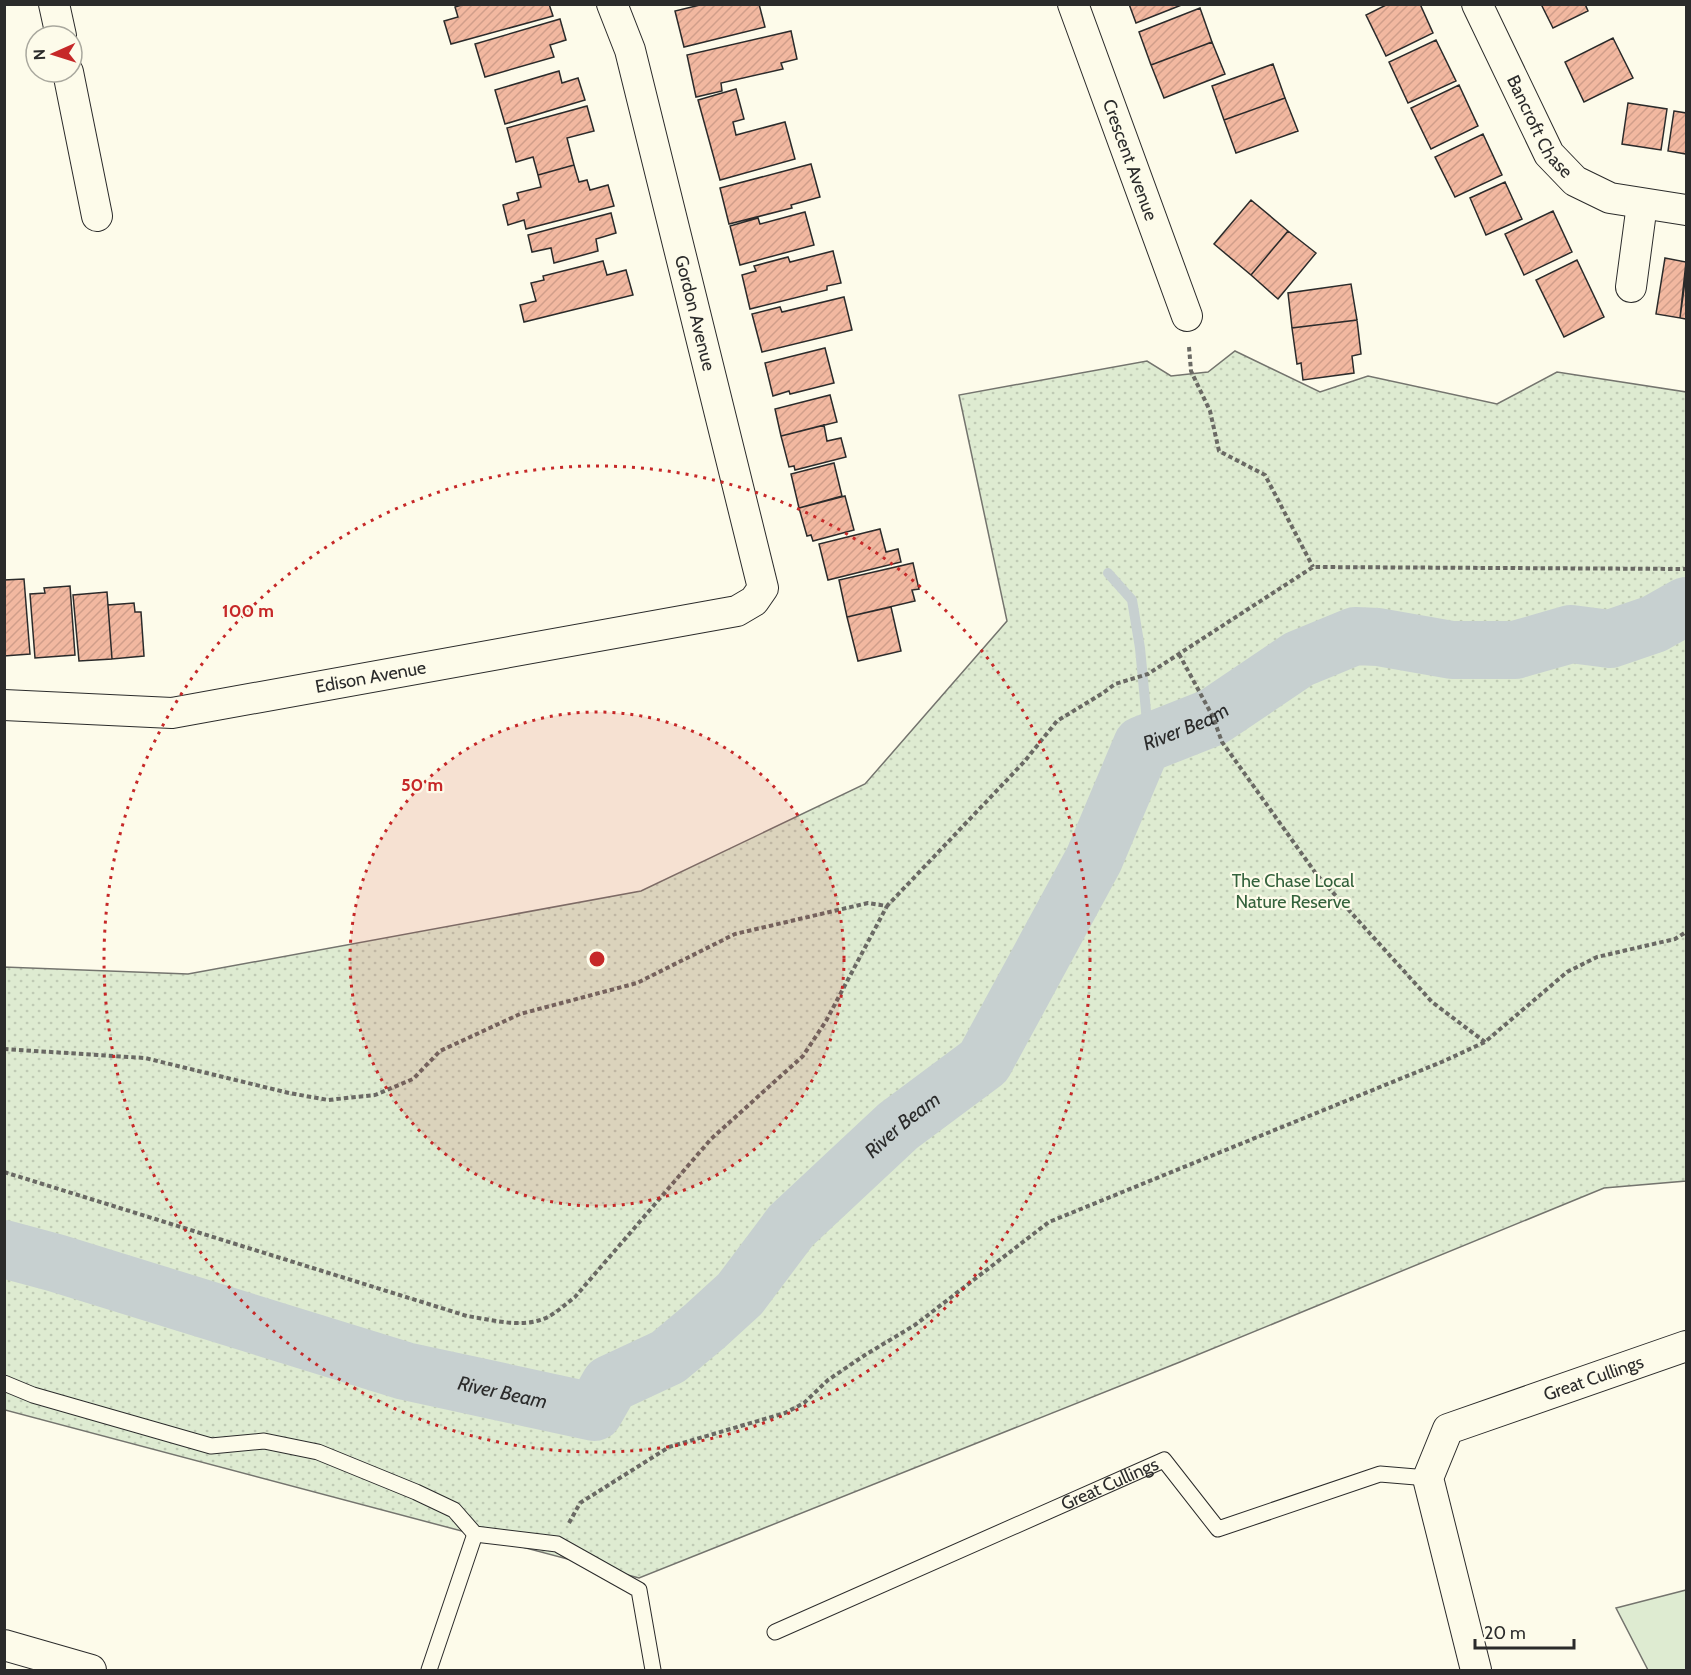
<svg xmlns="http://www.w3.org/2000/svg" width="1691" height="1675" font-family="Cabin,sans-serif">
	<style>
		.grass { fill: #deebd1; stroke: #74746e; stroke-width: 1.5 }
		.park { fill: url(#park-dots); stroke: #74746e; stroke-width: 1.5 }
		.lines { fill: none; stroke-linecap: round; stroke-linejoin: round }
		.stream { stroke: #c7d0d0; stroke-width: 10 }
		.river { stroke: #c7d0d0; stroke-width: 58 }
		.building { fill: url(#building-hatch); stroke: #2b2b2b; stroke-width: 1.5 }
		.lane-casing { stroke: #2b2b2b; stroke-width: 17 }
		.street-casing { stroke: #2b2b2b; stroke-width: 32 }
		.path { stroke: #6a6964; stroke-width: 4; stroke-dasharray: 4.5 3; stroke-linecap: butt }
		.lane { stroke: #fdfbea; stroke-width: 15 }
		.street { stroke: #fdfbea; stroke-width: 30 }
		.ring { fill: none; stroke: #c62828; stroke-width: 3; stroke-dasharray: 3 6 }
		.labels { text-anchor: middle; stroke-width: 4.5; stroke-linejoin: round; paint-order: stroke }
		.street-label { font-size: 18px; fill: #2b2b2b; stroke: #fdfbea }
		.park-label { font-size: 18px; fill: #34623c; stroke: #fdfbea }
		.water-label { font-size: 20px; font-style: italic; fill: #2b2b2b; stroke: #fdfbea }
		.centre { fill: #c62828; stroke: #fdfbea; stroke-width: 3 }
		.ring-label { font-size: 18px; text-anchor: middle; font-weight: bold; fill: #c62828; stroke: #fdfbea; stroke-width: 4.5; stroke-linejoin: round; paint-order: stroke }
	</style>
	<defs>
		<pattern id="park-dots" width="8" height="8" patternUnits="userSpaceOnUse" patternTransform="scale(1.5)"><rect width="8" height="8" fill="#deebd1"/><path d="M2 2h.1M6 6h.1" fill="none" stroke="#bfcab4" stroke-width="1.8" stroke-linecap="round"/></pattern>
		<pattern id="building-hatch" width="6" height="6" patternUnits="userSpaceOnUse" patternTransform="scale(1.5)"><rect width="6" height="6" fill="#f2b8a0"/><path d="M-1 1l2-2M0 6l6-6M5 7l2-2" fill="none" stroke="#d09e8a"/></pattern>
	</defs>
	<rect width="100%" height="100%" fill="#fdfbea"/>
	<path class="grass" d="M1686 1590V1670H1648L1616 1608Z"/>
	<path class="park" d="M1235 351 1320 392 1368 376 1497 404 1557 372 1686 392V1181L1604 1188 1180 1362 639 1578 5 1410 4 967 188 974 641 891 865 784 1007 621 959 395 1147 361 1171 376 1208 372Z"/>
	<g class="lines">
		<path class="stream" d="M1108 573 1132 600 1140 648 1149 743"/>
		<path class="river" id="s1" d="M4 1249 56 1263 405 1371 594 1412 610 1384 668 1357 705 1326 740 1294 791 1226 898 1126 984 1062 1094 859 1142 745 1213 717 1299 659 1355 636 1378 637 1452 650H1515L1571 634 1610 639 1654 624 1686 606"/>
	</g>
	<path class="building" d="M465 4H549L553 16 451 44 444 21 458 17 455 7Z
		M704 4H759L765 27 684 47 675 11Z
		M1129 4H1184L1136 23Z
		M1388 4H1420L1433 33 1386 56 1366 15Z
		M1541 4H1585L1588 11 1553 28Z
		M1200 8 1212 42 1151 65 1139 32Z
		M560 19 566 40 550 45 554 57 485 77 475 44Z
		M791 31 797 59 781 63 783 69 721 83 722 91 696 97 687 55Z
		M1613 38 1633 78 1584 102 1565 62Z
		M1436 40 1456 81 1408 103 1389 62Z
		M1212 42 1225 74 1164 98 1151 65Z
		M1273 64 1285 98 1224 120 1212 86Z
		M559 71 562 83 578 78 585 100 505 124 495 90Z
		M1459 85 1478 126 1431 149 1411 108Z
		M736 89 744 119 733 122 736 135 785 122 795 159 720 180 698 100Z
		M1285 98 1298 131 1236 153 1224 120Z
		M1628 103 1667 109 1661 150 1622 144Z
		M587 106 594 131 567 138 574 165 538 175 533 157 516 162 507 128Z
		M1674 111 1686 113V154L1668 151Z
		M1483 134 1502 175 1455 197 1435 157Z
		M811 164 820 197 791 205 792 208 729 224 720 188Z
		M574 165 579 182 587 180 590 190 608 185 614 206 526 229 524 220 508 225 503 205 519 200 517 193 541 187 538 175Z
		M1505 182 1522 219 1486 235 1470 198Z
		M1251 200 1288 231 1251 275 1214 244Z
		M1553 211 1572 252 1524 275 1505 234Z
		M805 212 814 245 740 265 730 226 758 218 760 224Z
		M611 213 616 233 596 239 598 251 554 263 551 248 532 252 528 235Z
		M1288 231 1316 253 1278 299 1251 275Z
		M833 251 841 283 827 286V290L750 309 742 275 756 271 754 266 788 257 790 262Z
		M1665 258 1686 262 1680 318 1656 314Z
		M1577 260 1604 317 1564 337 1536 280Z
		M603 261 607 275 626 270 633 295 524 322 520 305 536 301 531 283 544 280 543 276Z
		M1686 274V319L1680 318Z
		M1351 284 1357 320 1292 328 1288 293Z
		M844 297 852 330 762 352 752 314 780 307 782 312Z
		M1357 320 1361 354 1352 356 1354 373 1303 380 1301 363 1297 364 1292 328Z
		M825 348 834 383 790 394 789 391 773 396 765 363Z
		M830 395 837 422 781 436 775 409Z
		M824 425 827 441 841 438 846 457 795 470 794 466 789 467 781 436Z
		M834 463 842 496 799 508 791 474Z
		M845 496 854 530 813 541 811 535 807 536 799 508Z
		M880 529 886 552 898 549 901 562 828 580 819 544Z
		M913 563 919 589 912 590 915 601 847 617 839 580Z
		M24 579 30 654 4 656V580Z
		M70 586 75 655 35 658 30 594 45 593 44 588Z
		M107 592 112 659 79 661 73 595Z
		M134 603 135 612H141L144 656 112 659 108 605Z
		M891 607 901 651 858 661 847 617Z"/>
	<g class="lines">
		<g class="lane-casing">
			<g id="lane">
				<path d="M4 1383 33 1395 211 1446 264 1441 318 1452 416 1492 454 1510 475 1534 557 1544 639 1590 653 1670"/>
				<path id="s2" d="M775 1632 1164 1460 1218 1529 1380 1474 1428 1478"/>
				<path d="M429 1670 475 1534"/>
			</g>
		</g>
		<g class="street-casing">
			<g id="street">
				<path d="M54 4 61 36"/>
				<path id="s3" d="M1073 4 1187 316"/>
				<path id="s4" d="M1477 4 1549 154 1575 181 1610 198 1686 210"/>
				<path d="M68 72 97 216"/>
				<path d="M1631 287 1642 204"/>
				<path id="s5" d="M4 705 172 713 737 611 754 601 763 588 630 50 612 4"/>
				<path d="M4 1645 91 1670"/>
				<path id="s6" d="M1476 1670 1428 1478 1448 1429 1686 1346"/>
			</g>
		</g>
		<path class="path" d="M1189 347 1191 371 1210 411 1219 451 1265 475 1313 567
			M1179 654 1213 717 1222 742 1317 875 1432 1002 1485 1042
			M4 1049 145 1058 289 1093 328 1100 375 1095 413 1079 440 1051 520 1014 637 983 735 934 868 903 887 906 1024 762 1057 721 1103 693 1115 684 1148 674 1313 567 1686 569
			M4 1172 467 1316C493 1320 523 1329 548 1317 557 1312 566 1304 575 1297L711 1139 803 1056 826 1021 887 906
			M569 1523 580 1503 669 1447 785 1413 804 1403 828 1380 865 1355 915 1325 1049 1222 1444 1061 1485 1042 1567 972 1597 957 1675 939 1686 932"/>
		<use href="#lane" class="lane"/>
		<use href="#street" class="street"/>
	</g>
	<circle cx="597" cy="959" r="247" fill="#c62828" fill-opacity=".12"/>
	<g class="ring">
		<circle cx="597" cy="959" r="247"/>
		<circle cx="597" cy="959" r="493"/>
	</g>
	<g class="labels">
		<g class="street-label">
			<text dy="6" stroke="none"><textPath href="#s4" startOffset="138">Bancroft Chase</textPath></text>
			<text dy="6" stroke="none"><textPath href="#s3" startOffset="166">Crescent Avenue</textPath></text>
			<text transform="translate(695 313) rotate(76)" y="6">Gordon Avenue</text>
			<text dy="6" stroke="none"><textPath href="#s5" startOffset="370">Edison Avenue</textPath></text>
			<text dy="6" stroke="none"><textPath href="#s6" startOffset="405">Great Cullings</textPath></text>
			<text dy="6" stroke="none"><textPath href="#s2" startOffset="366">Great Cullings</textPath></text>
		</g>
		<g class="park-label">
			<text x="1293" y="887">The Chase Local<tspan x="1293" dy="21">Nature Reserve</tspan></text>
		</g>
		<g class="water-label">
			<text dy="7" stroke="none"><textPath href="#s1" startOffset="1545">River Beam</textPath></text>
			<text dy="7" stroke="none"><textPath href="#s1" startOffset="1040">River Beam</textPath></text>
			<text dy="7" stroke="none"><textPath href="#s1" startOffset="519">River Beam</textPath></text>
		</g>
	</g>
	<circle cx="597" cy="959" r="9" class="centre"/>
	<g class="ring-label">
		<text x="248" y="617">100 m</text>
		<text x="422" y="791">50 m</text>
	</g>
	<rect width="1691" height="1675" fill="none" stroke="#2b2b2b" stroke-width="12"/>
	<g transform="translate(54 54) rotate(267)"><circle r="28" fill="#fdfbea" stroke="#a9a89e" stroke-width="1.5"/>
	<path d="M0-4.5L10 22L0 15L-10 22Z" fill="#c62828"/>
	<text y="-9" font-size="16" font-weight="bold" text-anchor="middle" fill="#2b2b2b">N</text>
	</g>
	<path d="M1475 1639v9h99v-9" fill="none" stroke="#2b2b2b" stroke-width="3"/>
	<text x="1484" y="1639" font-size="18" fill="#2b2b2b" stroke="#fdfbea" stroke-width="4.5" paint-order="stroke">20 m</text>
</svg>
